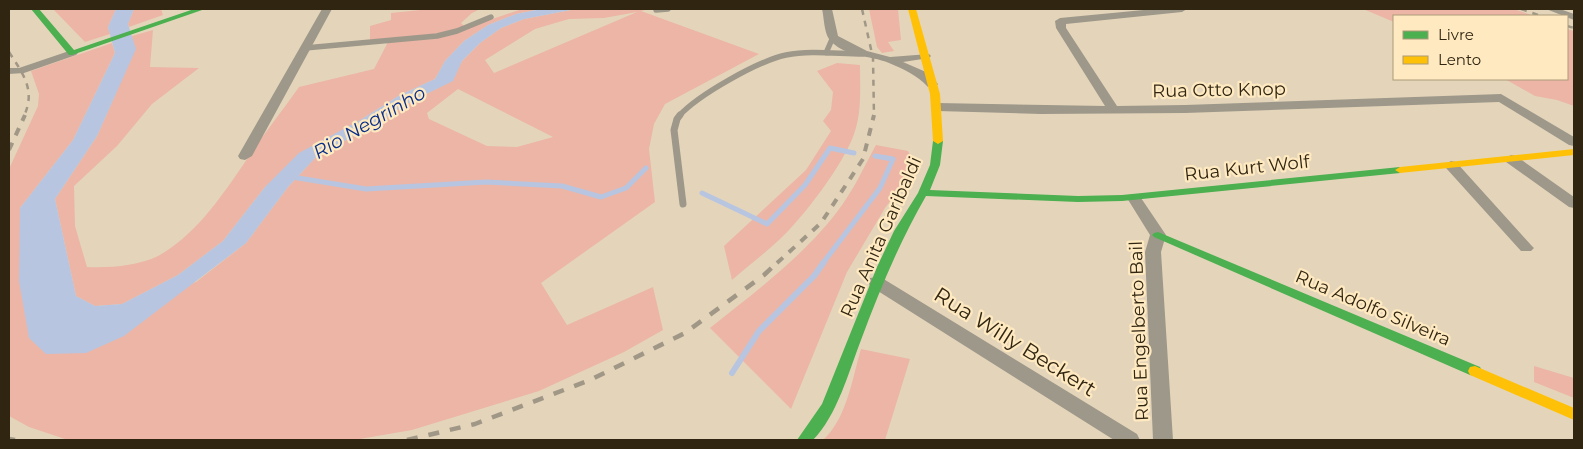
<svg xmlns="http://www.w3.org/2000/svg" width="1583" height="449" font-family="Montserrat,sans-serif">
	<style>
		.green { fill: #ecb5a6; fill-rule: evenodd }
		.water { fill: #b7c5e0 }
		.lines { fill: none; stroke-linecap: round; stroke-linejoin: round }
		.stream-far1 { stroke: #b7c5e0; stroke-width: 5 }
		.stream { stroke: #b7c5e0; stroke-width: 6 }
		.lane-far1 { stroke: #9e988a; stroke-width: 5.5 }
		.lane { stroke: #9e988a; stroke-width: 7 }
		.street { fill: #9e988a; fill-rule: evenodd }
		.fast { fill: #4caf50; fill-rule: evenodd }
		.slow { fill: #ffc107; fill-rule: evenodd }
		.rail-far2 { stroke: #a09787; stroke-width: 2.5; stroke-dasharray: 6 6; stroke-linecap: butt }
		.rail-far1 { stroke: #a09787; stroke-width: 4; stroke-dasharray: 8 8; stroke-linecap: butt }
		.rail { stroke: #a09787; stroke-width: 4.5; stroke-dasharray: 11 11; stroke-linecap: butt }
		.labels { text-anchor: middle; stroke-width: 4.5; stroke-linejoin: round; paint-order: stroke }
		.street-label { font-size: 18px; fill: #2f2511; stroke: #ffe9c0 }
		.water-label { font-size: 19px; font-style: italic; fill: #062e8a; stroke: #ffe9c0 }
		.near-street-label { font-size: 21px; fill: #2f2511; stroke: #ffe9c0 }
	</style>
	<rect width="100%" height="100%" fill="#e4d5ba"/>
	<path class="green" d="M53 9H116L108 27 110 34 85 42Z
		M134 9H161L163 15 129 27 128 24Z
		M430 9H480L472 13 461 23 466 28 522 9H541L516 14 488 25 464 41 445 61 435 79 400 95 362 119 265 187 223 241 178 275 122 304 95 306 76 296 55 199 97 136 116 93 132 36 153 30 150 67 199 68 152 104 117 146 74 186 75 226 87 267C109 268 138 266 158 256 193 237 219 200 241 168 259 140 280 114 299 87L374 69 388 42 370 43V26L391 20V13Z
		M576 9H649L641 11 759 54 665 104 654 124 649 149 655 202 541 283 567 325 653 287 663 330 624 352 539 391 412 430 354 440H68L29 427 9 416V169L38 106 39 94 31 71 112 43 115 53 73 140 20 208 29 338 196 282 246 243 288 187 317 156 377 123 414 100 452 81 462 61 480 43 501 28 524 19ZM637 12 494 73 485 60 535 29 569 19 604 18ZM458 89 553 137 517 147 487 146 429 119 427 113Z
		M869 9H898L901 40 888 42 894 51 882 53 877 47Z
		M1363 9H1514L1534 16H1394V22Z
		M1567 29 1574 31V106L1557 100 1535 96 1505 79H1567Z
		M837 63 860 65C860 87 862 113 854 134 844 164 802 219 779 240 764 254 747 267 732 280L724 246 806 170 831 131 823 121 831 110 833 92 817 71Z
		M876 145 908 151 912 160 907 179 885 208 847 272 791 409 710 328C755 292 808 253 842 205 855 187 865 165 876 145Z
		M861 349 910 359 885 440H823C847 418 852 379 861 349Z
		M1534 366 1574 378V398L1534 382Z"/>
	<path class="water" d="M116 9H134L128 24 136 49 97 136 55 199 76 296 95 306 122 304 178 275 223 241 265 187 299 153 362 119 400 95 435 79 445 61 464 41 488 25 516 14 541 9H576L524 19 501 28 480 43 462 61 453 81 414 100 377 123 317 156 288 187 246 243 124 336 86 353 46 354 29 338 19 281 20 208 73 140 115 53 108 27Z"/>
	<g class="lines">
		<path class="stream-far1" d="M292 177 366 189 486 182 562 186 601 197 626 188 646 168
			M702 193 767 224 805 185 830 148 854 153
			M823 263 880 188 893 159 875 156"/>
		<path class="stream" d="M732 373 759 331 814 276 824 262"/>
		<path class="lane-far1" d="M656 10 668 9
			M305 48 437 36 457 31 491 17
			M826 53 833 37
			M679 116C698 95 758 61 786 55 811 50 838 54 863 54"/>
		<path class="lane" d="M680 115 677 119 674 130 683 204"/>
		<path class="street" d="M322 9H332L252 156 245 160 240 159 238 156Z
			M822 9H832L838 36 867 51 890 57 929 54 931 56 929 58 903 62 926 72 938 84 936 87H928C917 75 903 69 889 63 870 55 843 57 829 39 824 32 824 17 822 9Z
			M1154 9H1187L1182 12 1066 24V28L1117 106 1185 105 1501 94 1574 137V146L1569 145 1499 102 1185 113 1040 114 937 111 931 107 937 103 1105 106 1056 28 1055 21 1060 18Z
			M1546 9H1560L1574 14V20Z
			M72 50 76 51 78 53 76 55 24 73 9 74V68H19Z
			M1511 155 1516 156 1574 197V208L1569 207 1506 162 1504 159Z
			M1451 161 1456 162 1531 245 1534 248 1531 251H1521L1446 168 1444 165Z
			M1134 194 1139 195 1166 235 1161 252 1173 440H1153L1145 252 1150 235 1127 198 1129 195Z
			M876 277 882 278 1137 434 1140 440H1114L870 286 868 282 870 278Z"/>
		<path class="fast" d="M31 9H39L74 50 194 9H205L72 55H69Z
			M938 138 943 141 940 165 930 190 1078 196 1122 195 1400 167 1405 170 1400 173 1122 201 1078 202 926 196C899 243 880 289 861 340 849 371 837 416 813 440H797L822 404 877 267 894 231 918 193 930 165 933 141Z
			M1158 232 1480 367 1482 371 1480 375 1475 376 1470 375 1154 237 1152 235 1154 233Z"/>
		<path class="slow" d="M908 9H916L940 94 943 141 938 144 933 141 930 94Z
			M1574 149V155L1400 173 1395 170 1400 167Z
			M1475 366 1574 408V420L1470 375 1468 371 1470 367Z"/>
		<path class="rail-far2" d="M862 9 873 58 874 116
			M1521 9 1541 16
			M1567 26 1574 28
			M9 52C23 74 36 90 24 116"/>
		<path class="rail-far1" d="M9 150 25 115
			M777 263 821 223 863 159 874 115"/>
		<path class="rail" d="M9 439 15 440
			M407 440 475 424 590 380 685 333 764 275 778 262"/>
	</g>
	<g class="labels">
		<g class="street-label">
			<text transform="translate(1219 90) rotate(-1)" y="6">Rua Otto Knop</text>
			<text transform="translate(1247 168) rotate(-6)" y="6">Rua Kurt Wolf</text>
			<text transform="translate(881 237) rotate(-66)" y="6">Rua Anita Garibaldi</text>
			<text transform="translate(1373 308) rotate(23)" y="6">Rua Adolfo Silveira</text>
			<text transform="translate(1139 331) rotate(-92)" y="6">Rua Engelberto Bail</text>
		</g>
		<g class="water-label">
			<text transform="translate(369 122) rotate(-30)" y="7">Rio Negrinho</text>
		</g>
		<g class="near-street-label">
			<text transform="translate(1015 342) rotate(32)" y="7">Rua Willy Beckert</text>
		</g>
	</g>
	<rect width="1583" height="449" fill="none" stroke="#2f2511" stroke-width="20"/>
	<rect x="1393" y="15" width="175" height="65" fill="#ffe9c0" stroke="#ac9b7a"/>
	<rect x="1403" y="31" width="25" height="8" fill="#4caf50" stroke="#ac9b7a"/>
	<text x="1438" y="40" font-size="15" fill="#2f2511">Livre</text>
	<rect x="1403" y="56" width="25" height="8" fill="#ffc107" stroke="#ac9b7a"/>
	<text x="1438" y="65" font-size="15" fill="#2f2511">Lento</text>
</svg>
